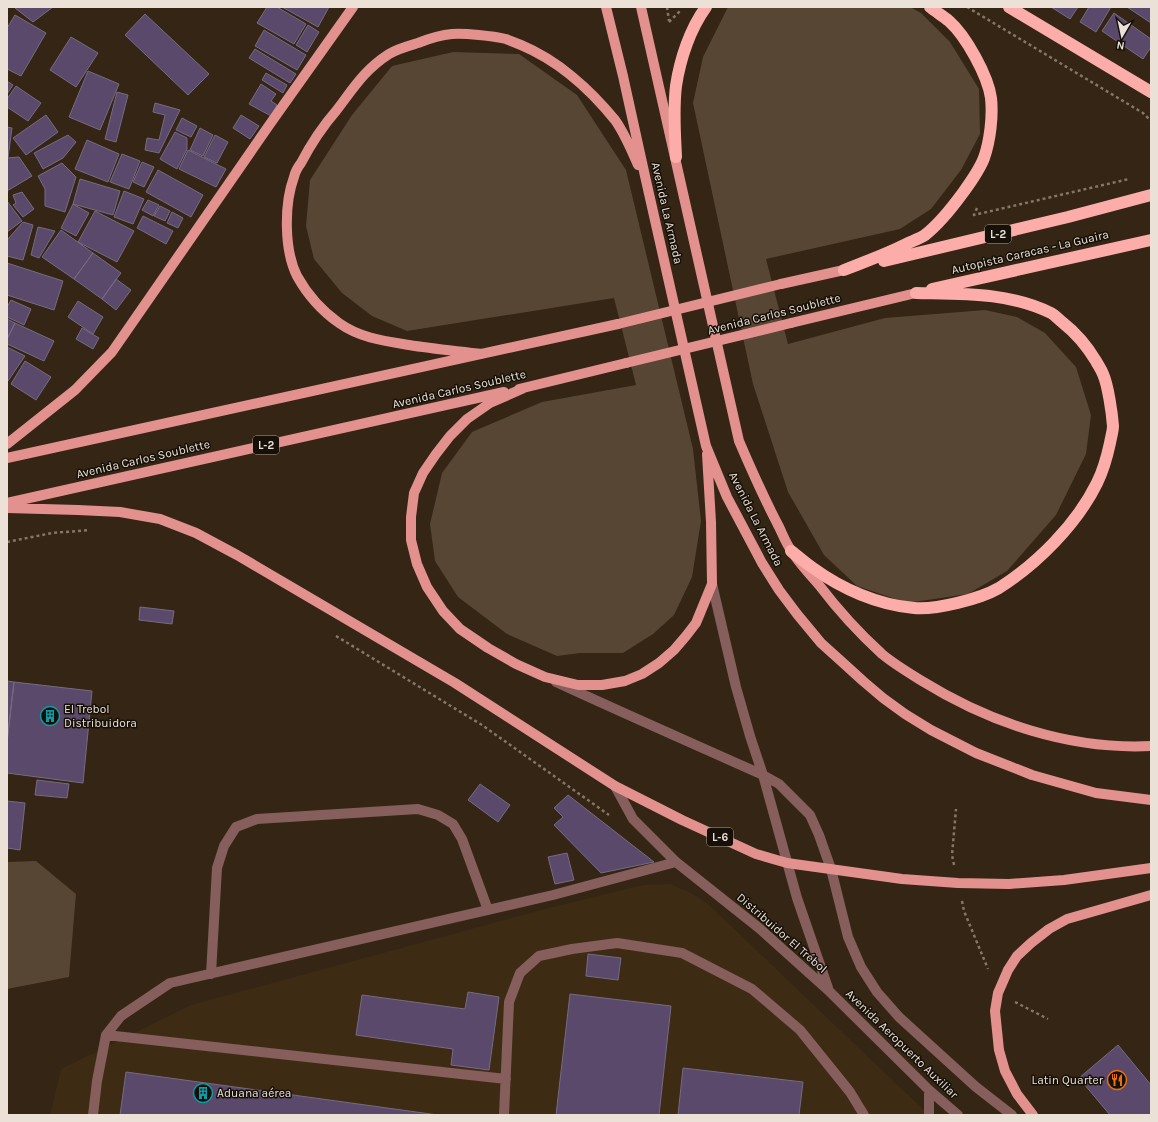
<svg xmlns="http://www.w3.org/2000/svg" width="1158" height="1122" font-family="Karla,sans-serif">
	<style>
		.built { fill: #3e2b14 }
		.green { fill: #564633 }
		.building { fill: #5a496a; stroke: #766b82 }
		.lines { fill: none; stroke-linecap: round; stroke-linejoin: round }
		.path { stroke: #837769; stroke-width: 2.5; stroke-dasharray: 3 3; stroke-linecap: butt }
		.minor { stroke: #865e5c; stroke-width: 10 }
		.major { stroke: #e3918e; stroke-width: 10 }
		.highway { stroke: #fcada9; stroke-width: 12 }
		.major-bridge { stroke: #e3918e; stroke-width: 10 }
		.labels { text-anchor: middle; stroke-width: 3; stroke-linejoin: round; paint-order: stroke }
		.shield { fill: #161008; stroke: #aba299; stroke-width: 1 }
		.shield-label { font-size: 11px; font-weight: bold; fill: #ebe1d7 }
		.street-label { font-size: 12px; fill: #ebe1d7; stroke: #161008 }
		.poi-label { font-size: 12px; fill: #ebe1d7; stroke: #161008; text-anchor: start }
	</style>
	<rect width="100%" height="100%" fill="#342514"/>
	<path class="built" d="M670 884 693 894 708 904 929 1115H50L61 1069 191 1005 549 908 643 885Z"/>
	<path class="green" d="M728 7H910L921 13 950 42 979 89 980 134 961 170 931 209 900 229 766 259 788 344 885 318 985 310 1017 317 1045 333 1076 367 1091 415 1086 454 1056 515 1007 571 968 594 907 603 857 586 824 555 788 492 753 384 693 103 703 57Z
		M453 52 519 54 577 95 626 170 693 449 701 521 692 577 674 615 653 634 623 653H580L557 656 507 634 458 597 435 561 430 524 442 473 472 432 542 402 636 385 614 298 407 331 372 316 342 293 314 259 306 226 310 180 352 115 392 66Z
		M36 861 76 894 69 977 7 989V862Z"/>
	<path class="building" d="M17 7H53L33 22 15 8Z
		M267 7H277L306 24 294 44 257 23Z
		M282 7H329L318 27Z
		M1051 7H1078L1070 19Z
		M1089 7H1111L1096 32 1080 22Z
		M1127 7H1151V23Z
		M1114 13 1151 39V47L1143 59 1102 31Z
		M145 14 209 74 188 95 125 35Z
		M15 15 46 33 21 76 7 69V28Z
		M308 25 319 32 307 52 296 45Z
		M264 30 306 55 297 70 255 46Z
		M71 37 98 53 76 87 50 70Z
		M255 49 296 74 290 83 249 58Z
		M88 71 119 84 100 130 69 117Z
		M266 73 287 85 283 93 262 80Z
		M7 81 13 85 7 94Z
		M261 84 276 94 271 101 277 105 271 116 249 104Z
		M16 86 41 103 28 121 7 107V99Z
		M117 92 128 95 116 142 105 139Z
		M155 103 180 110 159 153 145 150 147 138 159 140 165 115 153 112Z
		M46 115 58 132 26 155 13 138Z
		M241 115 259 126 250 139 233 128Z
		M182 118 197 126 191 137 176 130Z
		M7 127 12 128 8 158H7Z
		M200 128 213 135 203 156 190 150Z
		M175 132 187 138V149L177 169 160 159Z
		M68 135 76 142 63 158 43 169 34 153Z
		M215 135 228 142 217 163 204 157Z
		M87 140 119 154 108 182 75 169Z
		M188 150 226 169 216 187 179 169Z
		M122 154 140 161 129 189 110 182Z
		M19 157 32 176 7 191V158Z
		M142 162 154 167 144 187 133 182Z
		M62 163 76 177 65 212 45 206V189L38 176Z
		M158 170 203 195 191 217 146 192Z
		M80 179 120 191 113 215 73 204Z
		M124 191 144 199 133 224 114 217Z
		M22 192 34 209 23 217 13 205 16 203 13 195Z
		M148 200 159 205 153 216 142 210Z
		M7 201 22 221 7 232Z
		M73 204 89 213 76 236 61 228Z
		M160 206 170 211 165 221 154 216Z
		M95 211 134 231 117 262 78 242Z
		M172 212 183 218 178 228 167 223Z
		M143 216 173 231 166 244 137 228Z
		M23 222 33 225 23 260 7 256V240Z
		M38 227 55 231 39 258 31 255Z
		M61 230 93 253 74 279 42 257Z
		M93 253 121 273 102 299 74 279Z
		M7 263 63 281 54 310 7 295Z
		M116 279 131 290 116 310 102 299Z
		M11 300 31 309 24 325 7 317V307Z
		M78 301 103 317 93 334 68 317Z
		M7 319 15 323 7 339Z
		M15 323 54 341 44 361 7 344V339Z
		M82 328 99 338 93 349 76 339Z
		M7 347 25 356 8 381 7 380Z
		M25 361 51 377 36 400 11 384Z
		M140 607 174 611 172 624 139 620Z
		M7 681 14 682 7 742Z
		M14 682 92 691 83 783 7 773V742Z
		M37 780 69 784 67 798 35 795Z
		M480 784 510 805 498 822 468 800Z
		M568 795 654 862 601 873 554 825 563 817 554 808Z
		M7 801 25 803 20 850 7 848Z
		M567 853 574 880 555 884 548 857Z
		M588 954 621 958 618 980 586 976Z
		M468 992 499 997 489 1070 451 1065 453 1049 356 1035 362 995 465 1009Z
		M570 994 671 1006 659 1115H556Z
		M1118 1045 1151 1085V1115H1110L1079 1078Z
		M683 1068 803 1082 799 1115H678Z
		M126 1072 438 1115H120Z"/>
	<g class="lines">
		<path class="path" d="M667 7 669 21
			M967 7 1143 113 1151 121
			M669 22 680 11
			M977 208 974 215 1129 179
			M7 542 52 533 90 530
			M336 636 482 725 609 815
			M954 865 952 855 956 809
			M962 901 964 911 988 969
			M1015 1002 1048 1019"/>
		<path class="minor" d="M712 584 736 687 750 736 763 775 797 898 828 988
			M556 682C625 714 694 744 763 775L779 784 810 815 819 835 831 869 848 937 861 967 877 992 899 1017 976 1087 1012 1115
			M615 786 633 819 676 862 759 928 828 990 929 1090 958 1115
			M211 974 217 868 224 846 236 827 257 819 418 809 438 815 453 824 462 839 488 910
			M106 1035 506 1079
			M929 1090V1115
			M93 1115 97 1081 106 1035 121 1016 170 983 553 895 676 862
			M504 1115 509 1002 520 973 539 956 572 949 617 943 682 953 752 989 800 1030 850 1092 864 1115"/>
		<path class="major" d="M606 7 623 76 645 176 706 446 727 497 762 563 779 590 797 614 821 643 841 661 863 681 883 698 905 714 931 730 976 753 1032 775 1096 793 1151 800
			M641 7 739 441C751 469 763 496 777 523 782 532 785 542 791 550 798 563 810 574 819 585 838 610 859 633 882 654 894 664 909 673 922 681 990 723 1070 750 1151 746
			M781 284 844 270
			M791 323 916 293
			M482 354C458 351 433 349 409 345 384 341 360 338 339 323 322 311 307 294 297 276 284 250 284 204 294 177 295 172 298 167 301 163 311 144 322 127 336 111 353 89 364 70 389 54 397 49 408 46 418 43 428 39 440 35 452 34 465 33 493 36 506 39 511 41 516 43 521 45 557 60 590 89 615 120 623 131 632 151 638 165
			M524 388 490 403 467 419 450 436 436 454 423 473 414 493 411 517V540L417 564 427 587 443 611 460 629 488 648 516 664 545 677 578 685H602L625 681 642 674 659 663 674 650 686 636 696 623 712 584 711 522 707 454
			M519 389 626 363
			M7 444 75 390 112 352 270 124 353 7
			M7 458 618 324
			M7 503 504 392
			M7 508 78 510 120 512 160 519 196 533 237 555 455 683 615 786 682 820 756 854 787 863 902 879 958 883 1009 884 1064 880 1151 868
			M1033 1115 1017 1094 1005 1071 999 1050 995 1011 998 993 1008 970 1017 956 1031 943 1049 929 1067 919 1151 895"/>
		<path class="highway" d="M1009 7 1151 92
			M676 157C675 134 673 110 676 86 680 59 690 29 706 7
			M884 261 1068 217 1151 195
			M844 270C865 262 886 254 906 244 912 241 919 239 925 235 939 224 951 209 962 194 970 183 979 171 984 158 990 141 993 116 991 98 988 76 966 36 949 21 943 16 936 12 930 7
			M932 289 1151 240
			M791 551C798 556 805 563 813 568 842 589 878 605 914 608 936 610 980 599 999 588 1037 564 1077 524 1097 483 1103 471 1107 457 1110 443 1111 437 1113 431 1113 426 1112 413 1108 385 1103 374 1101 369 1098 365 1096 361 1087 346 1076 333 1062 322 1058 319 1055 315 1051 313 1009 292 961 294 916 293"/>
		<path class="major-bridge" d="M618 324 781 284
			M626 363 791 323"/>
	</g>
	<defs>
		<g id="building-ring" transform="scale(1)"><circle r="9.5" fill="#161008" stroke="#0f9aa8" stroke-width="1.5"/><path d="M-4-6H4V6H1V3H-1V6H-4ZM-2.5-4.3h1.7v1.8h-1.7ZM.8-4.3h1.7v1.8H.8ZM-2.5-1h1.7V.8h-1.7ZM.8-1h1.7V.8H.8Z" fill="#0f9aa8"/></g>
		<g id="restaurant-ring" transform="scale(1)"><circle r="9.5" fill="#161008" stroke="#e8710a" stroke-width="1.5"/><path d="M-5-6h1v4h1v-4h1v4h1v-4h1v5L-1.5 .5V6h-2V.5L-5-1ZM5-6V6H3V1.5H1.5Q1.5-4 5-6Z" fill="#e8710a"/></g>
	</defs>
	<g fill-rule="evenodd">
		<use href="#building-ring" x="50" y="716"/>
		<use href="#restaurant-ring" x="1117" y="1080"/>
		<use href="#building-ring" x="203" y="1093"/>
	</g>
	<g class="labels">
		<g class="shield">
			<rect x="985" y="225" width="26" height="18" rx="3"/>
			<rect x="253" y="436" width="26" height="18" rx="3"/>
			<rect x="707" y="828" width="26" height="18" rx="3"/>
		</g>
		<g class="shield-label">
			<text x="998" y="238">L-2</text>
			<text x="266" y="449">L-2</text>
			<text x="720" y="841">L-6</text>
		</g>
		<g class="street-label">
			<text transform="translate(667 213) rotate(77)" y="4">Avenida La Armada</text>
			<text transform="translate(1030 252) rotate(-13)" y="4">Autopista Caracas - La Guaira</text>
			<text transform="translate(774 314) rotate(-14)" y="4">Avenida Carlos Soublette</text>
			<text transform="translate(459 389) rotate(-13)" y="4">Avenida Carlos Soublette</text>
			<text transform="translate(143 459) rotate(-13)" y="4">Avenida Carlos Soublette</text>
			<text transform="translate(756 519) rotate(63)" y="4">Avenida La Armada</text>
			<text transform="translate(782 933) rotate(41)" y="4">Distribuidor El Trébol</text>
			<text transform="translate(902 1044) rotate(44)" y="4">Avenida Aeropuerto Auxiliar</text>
		</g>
		<g class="poi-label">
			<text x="64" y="713">El Trebol<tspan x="64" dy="14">Distribuidora</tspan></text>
			<text x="1103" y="1084" text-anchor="end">Latin Quarter</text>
			<text x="217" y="1097">Aduana aérea</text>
		</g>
	</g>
	<rect width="1158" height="1122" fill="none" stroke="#ebe1d7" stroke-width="16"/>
	<g transform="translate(1122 36) rotate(189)" stroke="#161008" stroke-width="3" paint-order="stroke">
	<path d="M0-3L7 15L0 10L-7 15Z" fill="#ebe1d7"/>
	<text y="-6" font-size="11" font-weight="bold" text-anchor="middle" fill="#ebe1d7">N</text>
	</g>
</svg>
